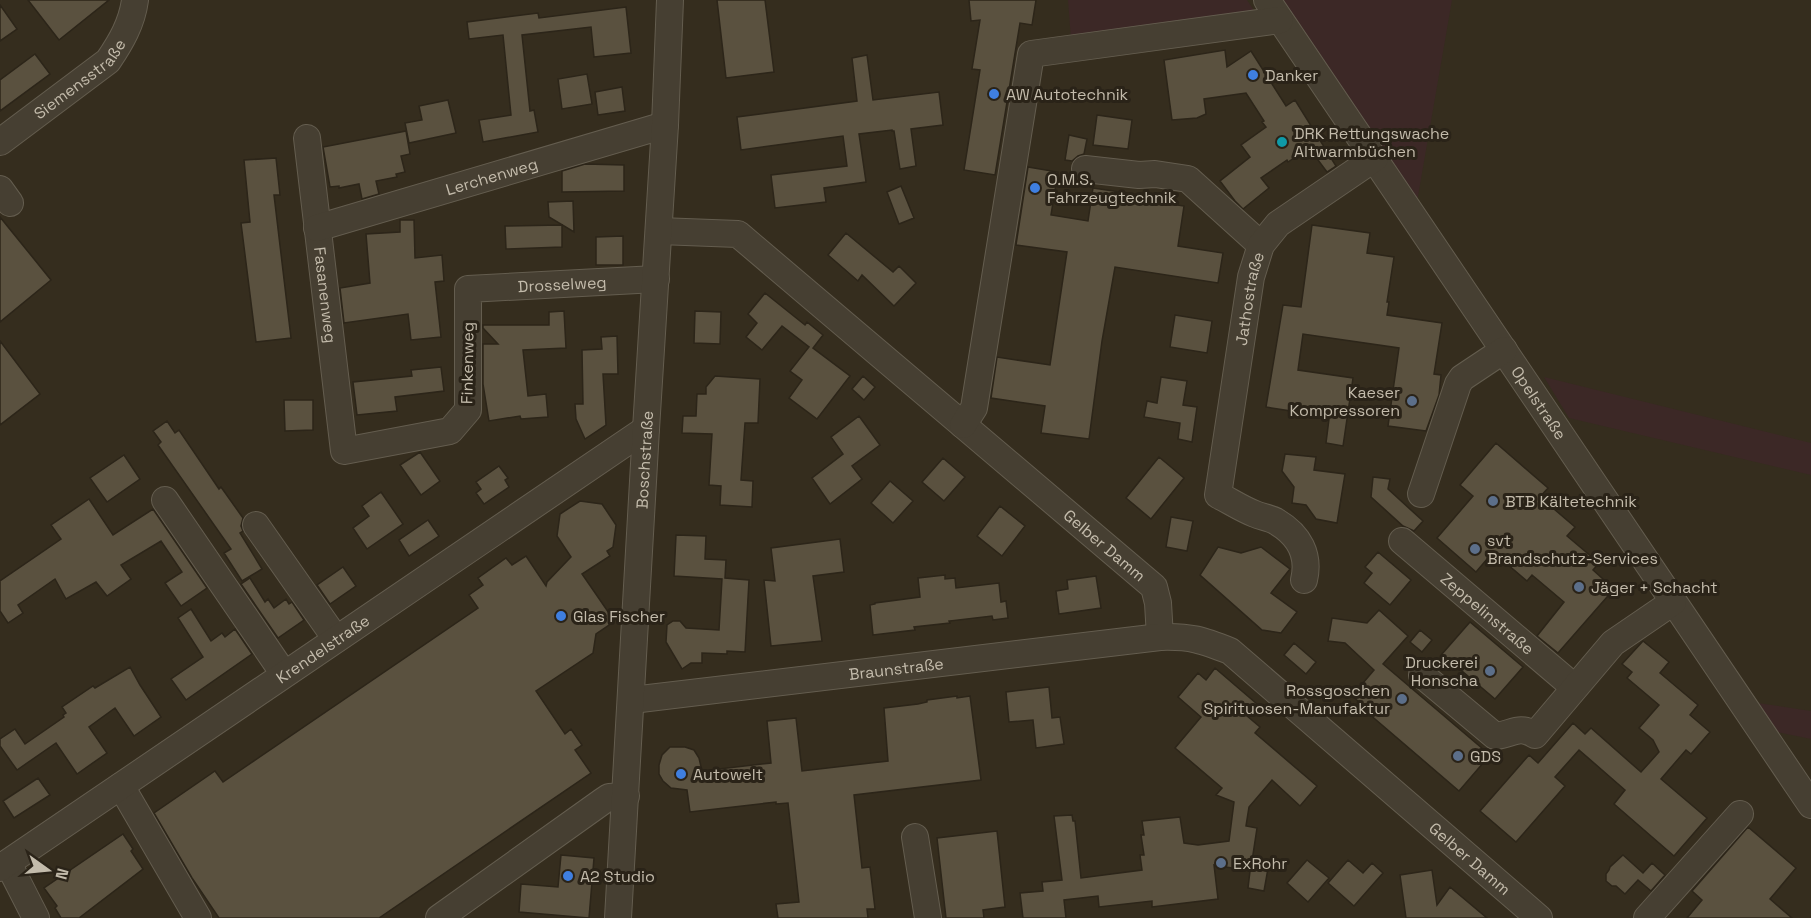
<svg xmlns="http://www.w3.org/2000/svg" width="1811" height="918" font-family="'Space Grotesk',sans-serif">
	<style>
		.green { fill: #3c2826 }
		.building { fill: #5a513f; stroke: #2c2519; stroke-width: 1.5 }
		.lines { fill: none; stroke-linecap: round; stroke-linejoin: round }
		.minor-casing { stroke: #645d4f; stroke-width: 28 }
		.minor { stroke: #463f32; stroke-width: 26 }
		.shop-dot { fill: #3f7fe0; stroke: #2a2318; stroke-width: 2 }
		.culture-dot { fill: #0f9aa8; stroke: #2a2318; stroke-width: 2 }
		.service-dot { fill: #5c6f8a; stroke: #2a2318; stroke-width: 2 }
		.labels { text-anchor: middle; stroke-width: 6; stroke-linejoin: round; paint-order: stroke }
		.poi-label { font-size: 16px; fill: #c3bbab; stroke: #2a2318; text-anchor: start }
		.street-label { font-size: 16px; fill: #c3bbab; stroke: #2a2318 }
	</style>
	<rect width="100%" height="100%" fill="#352d1e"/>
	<path class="green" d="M1068 0H1247L1257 15 1071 39Z
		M1280 0H1452L1417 202Z
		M1544 377 1811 443V475L1569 418Z
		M1758 703 1811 711V739L1772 731Z"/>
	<path class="building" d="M28 0H109L59 40Z
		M717 0H765L774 72 726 78Z
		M969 0H1036L1032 25 1020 23 995 175 964 170 980 70 972 69 980 20 971 21Z
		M0 5 17 29 0 41Z
		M626 7 631 53 594 57 591 27 522 35 530 111 534 110 538 132 483 142 479 120 511 115 503 35 469 39 467 22 538 13 539 18Z
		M1225 50 1227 67 1251 51 1286 106 1295 100 1336 166 1327 172 1309 148 1288 162 1287 160 1261 178 1269 188 1243 209 1235 201 1220 181 1250 157 1241 145 1266 127 1262 122 1264 121 1246 93 1204 99 1206 114 1197 118 1172 120 1164 60Z
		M35 54 50 74 0 111V80Z
		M867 55 873 100 939 92 943 125 911 129 916 166 900 169 894 131H892V130L859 134 866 182 824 188 826 202 775 208 771 175 847 166 843 136 741 150 737 117 857 101 852 58Z
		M587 74 592 104 562 109 558 79Z
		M622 87 625 111 598 115 595 92Z
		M448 100 456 133 409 143 405 123 422 120 419 106Z
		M1097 115 1132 120 1128 149 1093 145Z
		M406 131 410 154 401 156 405 172 396 174 397 177 376 181 379 194 362 199 359 184 339 188V186L330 187 323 147Z
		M1069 135 1087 139 1084 154 1078 156 1072 161 1065 160Z
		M276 158 280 195H274L291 338 256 342 241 223 250 222 244 160Z
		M585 164 624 165V191L562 192V171Z
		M1028 167 1058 172 1051 215 1088 221 1093 188 1127 193V197L1184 206 1178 246 1223 253 1218 283 1115 267 1102 341 1089 439 1041 433 1045 406 991 398 997 357 1050 365 1067 252 1016 245Z
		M901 186 914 218 899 224 887 192Z
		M573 201 574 232 549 217 548 202Z
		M0 217 51 280 0 322Z
		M400 220H414L415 258 442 255 444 281 435 282 441 337 411 340 408 314 344 323 340 288 370 283 366 234 400 232Z
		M562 225V247L506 249 505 226Z
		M1312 225 1370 233 1367 253 1394 257 1387 302H1389L1387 315 1442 323 1434 374 1441 375 1439 395 1426 431 1388 426 1399 348 1303 334 1298 370 1353 378 1343 446 1326 443 1329 419 1297 415V412L1266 407 1283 305 1301 307Z
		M846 233 893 272 899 266 916 283 894 306 862 275 858 281 828 255Z
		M623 236V265H596V237Z
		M765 293 805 325 807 322 823 335 813 348 850 376 817 419 789 398 802 380 790 371 809 347 782 326 762 350 746 337 757 323 748 314Z
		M564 311 566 348 523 350 528 396 546 394 548 417 521 419 520 416 489 421 483 384V344H498L483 328V325H549V312Z
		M695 311 721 312 720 344 694 343Z
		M1175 315 1212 321 1207 353 1170 347Z
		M617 336 618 374H603L606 425 585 439 576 419 575 404H583L582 350 602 349 601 337Z
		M0 341 40 394 0 425Z
		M441 367 444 391 395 397 397 411 357 415 353 382 412 376 411 370Z
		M715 376 760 379 758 423H745L741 480 753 481 752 507 720 505 721 486 709 485 712 434 682 433 683 416H696L697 394H706V387Z
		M863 376 875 387 864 400 852 389Z
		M1161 377 1187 381 1183 405 1197 407 1192 442 1178 439 1180 423 1144 417 1147 401 1157 403Z
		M284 400H313V430L285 431Z
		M859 416 880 445 852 466 862 479 830 504 812 478 843 454 831 437Z
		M167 421 175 433 179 430 219 489 221 487 243 518 241 526 243 531 240 533 262 569 242 581 224 553 231 549 158 445 161 442 153 431Z
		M1496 443 1548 488 1540 497 1575 527 1567 536 1599 563 1593 570 1614 589 1558 653 1537 636 1564 602 1532 575 1527 581 1493 552 1476 572 1437 538 1473 496 1460 485Z
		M420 452 440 481 421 495 400 465Z
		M1285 454 1316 457 1314 470 1345 474 1337 523 1316 519 1306 505 1292 503 1294 487 1282 471Z
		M124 455 140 479 107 502 90 478Z
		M1159 457 1184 478 1151 519 1126 498Z
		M943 458 965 477 944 501 922 482Z
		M499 466 508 478 505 480 509 487 484 504 476 493 481 489 476 482Z
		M1373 477 1390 479 1388 489 1423 521 1414 531 1403 526 1371 497Z
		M890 481 913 501 893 523 871 503Z
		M381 492 403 524 367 549 353 528 369 516 362 506Z
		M89 499 113 535 153 509 207 588 181 606 165 583 182 572 161 541 121 565 131 579 107 596 96 582 66 599 55 579 18 605 23 613 8 623 0 611V581L61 539 51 525Z
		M580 501 602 504 616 525 613 547 607 551 610 556 582 574 611 616 609 625 596 634 593 653 536 691 565 734 571 729 582 745 575 750 591 773 379 918H219L192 878 154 813 215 771 223 782 478 608 469 595 483 585 478 578 506 558 512 565 526 556 546 586 547 582 571 557 557 536 560 514Z
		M1000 506 1025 526 1002 556 977 536Z
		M1171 517 1193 521 1187 551 1166 547Z
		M428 520 439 536 409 556 399 540Z
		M676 535 706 536 705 559 726 560 725 578 749 580 745 652 727 651V654L702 653V663H691L682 669 666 642 667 625 673 621H680L686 628 719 630 722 579 674 576Z
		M840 539 844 572 813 576 822 641 771 646 764 580 775 581 771 548Z
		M1218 547 1241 553 1261 547 1290 569 1271 593 1297 612 1281 633 1262 630 1200 575Z
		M1378 552 1411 580 1390 605 1364 583 1372 573 1365 567Z
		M343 567 356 586 330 604 317 585Z
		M945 575V579L955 578 956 588 999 583 1001 602 1006 601 1008 618 993 620 992 616 949 621 950 623 914 627 915 630 873 635 870 605 875 604V603L920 597 918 578Z
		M1096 576 1101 608 1059 614 1056 591 1068 589 1067 580Z
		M250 578 265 602 268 599 274 608 286 599 289 604 292 602 304 620 278 638 241 584Z
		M191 609 211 641 222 633 225 637 235 629 252 654 186 700 171 679 203 657 178 618Z
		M1379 610 1408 636 1383 664 1490 755 1459 791 1368 713 1370 711 1352 696 1374 670 1345 643 1328 641 1332 618 1367 623Z
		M1470 622 1523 667 1495 699 1442 654Z
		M1420 630 1432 640 1422 652 1410 642Z
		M1643 641 1669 662 1660 673 1698 705 1690 715 1710 732 1691 754 1686 750 1661 779 1707 818 1674 856 1614 804 1625 790 1579 750 1555 777 1565 786 1516 842 1480 811 1529 755 1538 763 1573 723 1585 734 1591 728 1641 772 1659 752 1653 740 1639 728 1659 705 1627 678 1632 672 1622 664Z
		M1294 643 1316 662 1306 674 1284 655Z
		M130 667 140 685 161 717 134 736 115 708 89 727 107 753 77 774 56 743 17 770 0 746V739L15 729 25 744 64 717 63 715 66 713 62 707 93 686 95 688Z
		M1215 668 1257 704 1247 716 1260 727 1255 733 1317 786 1300 806 1272 780 1249 807 1246 826 1257 828 1252 861 1269 863 1264 891 1248 888 1250 871 1214 865 1218 899 1152 907V901L1099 907 1098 896 1064 900 1066 918H1023L1020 893 1043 891 1042 882 1062 880 1054 816 1072 815 1073 821H1075L1081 878 1142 870 1140 855H1144L1141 835H1144L1142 821 1180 817 1184 843 1198 845 1229 841 1234 802 1216 795 1222 788 1175 748 1201 717 1178 697 1198 673 1206 680Z
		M1049 687 1052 718 1060 717 1064 744 1036 748 1033 720 1009 722 1006 692Z
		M957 696V698L970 696 981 780 854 795 862 868 870 867 875 909H867L868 918H778L776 904 799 902 788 803 776 804V802L690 812 687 790 671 788 663 781 659 774V765L662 755 670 747H685L694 750 699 758 702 771 771 763 767 721 796 718 802 771 888 761 884 708 918 704 927 702V700Z
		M38 778 50 795 14 818 3 801Z
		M1748 827 1796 868 1770 899 1792 918H1687L1702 900 1692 891Z
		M997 831 1005 907 983 910 984 918H946L937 838Z
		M123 834 133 849 131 851 143 869 79 918H61L55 908 57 906 44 888Z
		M561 855 594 858 589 918 519 912 521 884 558 887Z
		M1623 855 1643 873 1652 863 1665 875 1651 891 1638 880 1625 894 1616 886H1612L1606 881V874L1609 870 1610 867Z
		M1307 860 1329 878 1308 902 1287 883Z
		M1348 860 1363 873 1372 863 1383 873 1354 906 1328 883Z
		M1432 870 1437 905 1450 887 1487 918H1406L1400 875Z"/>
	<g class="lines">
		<g class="minor-casing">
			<g id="minor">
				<path id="s1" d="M1267 0 1811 805"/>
				<path id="s2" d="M307 138 344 451 450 431 468 410V289L656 279"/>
				<path id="s3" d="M0 142 108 61C121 42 132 23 135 0"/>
				<path d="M1085 169 1139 175 1155 174 1188 179 1261 245"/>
				<path d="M0 189 10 203"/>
				<path id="s4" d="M317 228 665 125"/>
				<path id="s5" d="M659 231 738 234 1154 587 1158 603 1160 637"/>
				<path d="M963 425 974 408 1031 54 1280 20"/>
				<path d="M1421 494 1458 384 1462 378 1504 350"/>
				<path d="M165 500 284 674"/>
				<path d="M256 525 336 639"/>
				<path id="s6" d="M1402 541 1574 687"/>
				<path id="s7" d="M1304 580C1310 555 1299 535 1277 522 1271 518 1262 517 1255 514 1242 509 1230 501 1218 495L1251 277 1261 245 1278 224 1375 158"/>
				<path d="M1422 675 1495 736C1512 735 1518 724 1535 735L1613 643 1673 602"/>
				<path id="s8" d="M632 700 1160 637C1191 636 1202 640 1230 651L1539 918"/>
				<path d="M121 786 198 918"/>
				<path d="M915 837 928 918"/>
				<path d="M8 863 36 918"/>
				<path id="s9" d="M0 868 646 429"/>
				<path d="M439 918 603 801 609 797 626 796"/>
				<path id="s10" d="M618 918 646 429 665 125 670 0"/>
				<path d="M1647 918 1740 814"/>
			</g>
		</g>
		<use href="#minor" class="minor"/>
	</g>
	<g class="shop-dot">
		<circle cx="1253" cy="75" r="6"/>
		<circle cx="994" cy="94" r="6"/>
		<circle cx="1035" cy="188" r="6"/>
		<circle cx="561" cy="616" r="6"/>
		<circle cx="681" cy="774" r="6"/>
		<circle cx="568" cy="876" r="6"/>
	</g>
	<circle class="culture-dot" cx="1282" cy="142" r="6"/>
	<g class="service-dot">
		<circle cx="1412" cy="401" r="6"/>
		<circle cx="1493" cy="501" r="6"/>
		<circle cx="1475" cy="549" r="6"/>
		<circle cx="1579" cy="587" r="6"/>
		<circle cx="1490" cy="671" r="6"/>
		<circle cx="1402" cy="699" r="6"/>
		<circle cx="1458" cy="756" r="6"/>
		<circle cx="1221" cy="863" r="6"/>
	</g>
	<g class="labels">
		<g class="poi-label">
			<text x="1265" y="81">Danker</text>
			<text x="1006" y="100">AW Autotechnik</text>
			<text x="1294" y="139">DRK Rettungswache<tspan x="1294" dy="18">Altwarmbüchen</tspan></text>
			<text x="1047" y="185">O.M.S.<tspan x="1047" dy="18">Fahrzeugtechnik</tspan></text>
			<text x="1400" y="398" text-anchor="end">Kaeser<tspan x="1400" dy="18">Kompressoren</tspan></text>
			<text x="1505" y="507">BTB Kältetechnik</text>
			<text x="1487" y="546">svt<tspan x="1487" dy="18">Brandschutz-Services</tspan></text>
			<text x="1591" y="593">Jäger + Schacht</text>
			<text x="573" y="622">Glas Fischer</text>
			<text x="1478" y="668" text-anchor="end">Druckerei<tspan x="1478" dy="18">Honscha</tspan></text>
			<text x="1390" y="696" text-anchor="end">Rossgoschen<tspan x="1390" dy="18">Spirituosen-Manufaktur</tspan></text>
			<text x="1470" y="762">GDS</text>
			<text x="693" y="780">Autowelt</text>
			<text x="1233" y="869">ExRohr</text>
			<text x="580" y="882">A2 Studio</text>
		</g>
		<g class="street-label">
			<text dy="6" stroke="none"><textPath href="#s3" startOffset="102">Siemensstraße</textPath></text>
			<text dy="6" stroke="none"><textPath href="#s4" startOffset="182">Lerchenweg</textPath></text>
			<text dy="6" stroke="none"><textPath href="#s2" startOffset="666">Drosselweg</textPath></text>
			<text dy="6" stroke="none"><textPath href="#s2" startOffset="158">Fasanenweg</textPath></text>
			<text dy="6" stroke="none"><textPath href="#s7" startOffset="333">Jathostraße</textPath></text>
			<text transform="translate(467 363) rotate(-89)" y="6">Finkenweg</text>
			<text dy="6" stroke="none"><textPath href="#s1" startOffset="486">Opelstraße</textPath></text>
			<text dy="6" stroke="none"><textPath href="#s10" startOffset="459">Boschstraße</textPath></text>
			<text dy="6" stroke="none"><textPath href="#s5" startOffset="560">Gelber Damm</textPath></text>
			<text dy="6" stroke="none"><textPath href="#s6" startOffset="112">Zeppelinstraße</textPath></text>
			<text dy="6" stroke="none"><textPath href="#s9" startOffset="390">Krendelstraße</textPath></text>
			<text dy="6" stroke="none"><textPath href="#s8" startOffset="266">Braunstraße</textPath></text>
			<text dy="6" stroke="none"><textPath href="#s8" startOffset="921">Gelber Damm</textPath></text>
		</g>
	</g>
	<g transform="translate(48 870) rotate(105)" stroke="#2a2318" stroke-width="4.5" paint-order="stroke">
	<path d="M0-4.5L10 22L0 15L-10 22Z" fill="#c3bbab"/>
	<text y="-9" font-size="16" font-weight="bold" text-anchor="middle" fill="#c3bbab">N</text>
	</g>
</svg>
